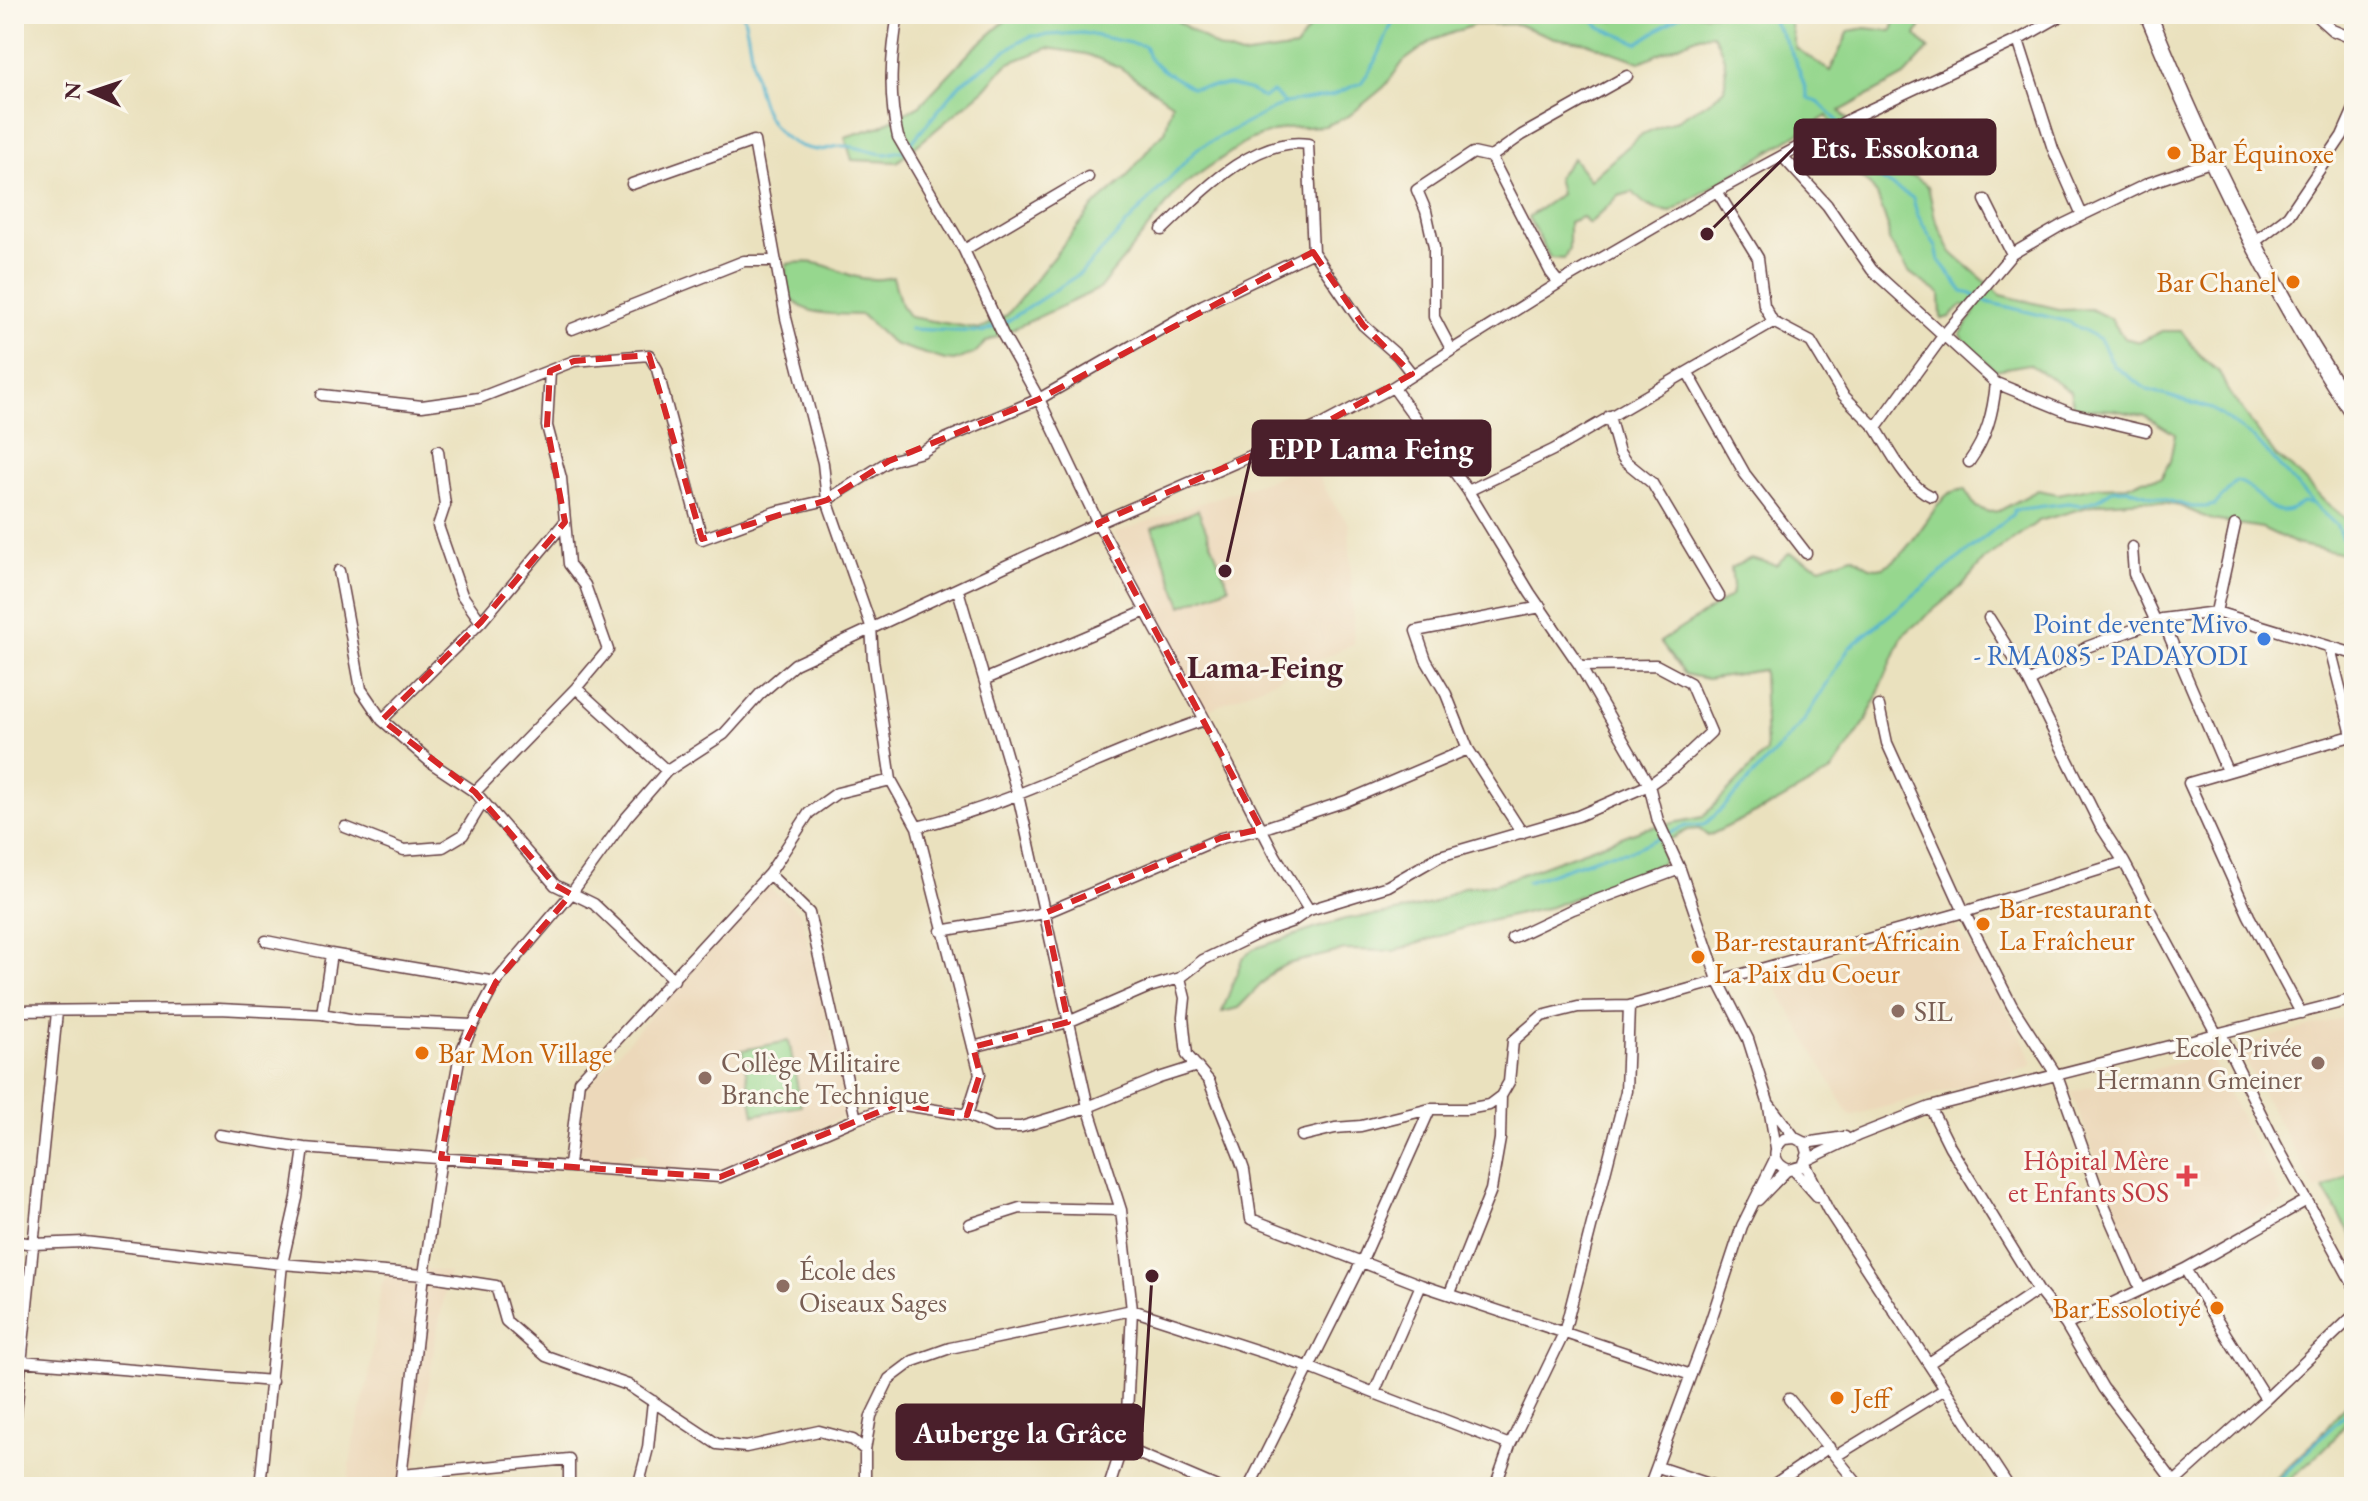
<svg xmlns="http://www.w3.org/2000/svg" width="2368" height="1501" font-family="'EB Garamond',serif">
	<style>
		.built { fill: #ecd8ba }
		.green { fill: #96d78e; stroke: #707b5c; stroke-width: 2 }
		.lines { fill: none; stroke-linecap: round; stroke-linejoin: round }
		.stream { stroke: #4fb3ce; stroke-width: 3 }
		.minor-casing { stroke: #623c41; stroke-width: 13 }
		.primary-casing { stroke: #623c41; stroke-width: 19 }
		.minor { stroke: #fff; stroke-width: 10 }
		.primary { stroke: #fff; stroke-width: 16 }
		.marked { fill: none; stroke: #d62828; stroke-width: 6; stroke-dasharray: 16 10; stroke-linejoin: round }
		.food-dot { fill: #e8710a; stroke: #fbf7ec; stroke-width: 3 }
		.shop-dot { fill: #3f7fe0; stroke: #fbf7ec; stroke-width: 3 }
		.education-dot { fill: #8d6e63; stroke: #fbf7ec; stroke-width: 3 }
		.health-dot { fill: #e0444e; stroke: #fbf7ec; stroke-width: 3 }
		.labels { text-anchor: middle; stroke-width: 6; stroke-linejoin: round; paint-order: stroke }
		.food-label { font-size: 28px; fill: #c56008; stroke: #fbf7ec; text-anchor: start }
		.shop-label { font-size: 28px; fill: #366cbe; stroke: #fbf7ec; text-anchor: end }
		.education-label { font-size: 28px; fill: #785e54; stroke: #fbf7ec; text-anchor: start }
		.health-label { font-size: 28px; fill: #be3a42; stroke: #fbf7ec; text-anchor: end }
		.quarter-label { font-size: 32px; font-weight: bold; fill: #4a1f2b; stroke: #fbf7ec }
		.leader { fill: none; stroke: #4a1f2b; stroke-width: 3 }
		.callout-dot { fill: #4a1f2b; stroke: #fbf7ec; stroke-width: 3 }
		.callout { fill: #4a1f2b; stroke: #4a1f2b; stroke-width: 3 }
		.callout-label { font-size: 30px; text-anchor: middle; font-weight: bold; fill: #fff }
	</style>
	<rect width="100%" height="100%" fill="#fbf7ec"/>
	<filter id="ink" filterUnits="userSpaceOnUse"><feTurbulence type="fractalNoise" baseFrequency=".0125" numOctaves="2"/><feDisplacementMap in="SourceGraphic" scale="16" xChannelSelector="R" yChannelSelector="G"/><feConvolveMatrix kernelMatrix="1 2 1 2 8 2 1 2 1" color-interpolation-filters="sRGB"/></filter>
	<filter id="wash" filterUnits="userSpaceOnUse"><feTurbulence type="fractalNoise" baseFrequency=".006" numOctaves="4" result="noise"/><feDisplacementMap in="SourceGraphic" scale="32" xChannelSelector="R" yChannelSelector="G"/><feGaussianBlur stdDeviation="1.8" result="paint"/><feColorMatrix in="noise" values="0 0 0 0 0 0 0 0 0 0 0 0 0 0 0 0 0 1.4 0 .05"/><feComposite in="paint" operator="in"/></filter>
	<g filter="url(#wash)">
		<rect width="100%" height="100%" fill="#eae1be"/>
		<path class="built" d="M1312 465 1335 506 1349 524 1354 644 1204 712 1114 533Z
			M766 885 801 913 848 1107 842 1117 718 1174 648 1167 646 1154H631L624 1163 576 1159 586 1089Z
			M1952 922 1978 959 2027 1048 2033 1065 1996 1078 1850 1116 1769 974Z
			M2354 1015V1169L2316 1191 2241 1054 2243 1044Z
			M2209 1054 2284 1201 2141 1281 2071 1092Z
			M406 1265 449 1273 435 1342 413 1487H347L353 1444 369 1376 381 1285 392 1266Z"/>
		<path class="green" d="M1013 14H1163L1171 17 1220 49 1241 56 1296 48 1319 14H1609L1613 21 1633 14H1785L1790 21 1796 48 1830 71 1849 31 1865 28 1892 31 1897 14H1927L1916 35 1929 49 1904 76 1840 111 1862 136 1881 170 1915 177 1928 186 1935 218 1951 252 2001 295 2063 310 2091 309 2111 319 2124 338 2140 342 2162 331H2181L2203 359 2219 372 2228 391 2276 456 2292 468 2324 501 2346 519 2354 521V556L2296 544 2262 528 2212 520 2180 506 2145 500 2101 503 2039 521 1985 559 1961 587 1903 635 1866 721 1831 772 1778 802 1708 836 1699 829 1688 830 1659 845 1664 855 1662 863 1551 907 1476 924 1395 951 1345 950 1287 964 1274 971 1238 1008 1222 1012 1242 959 1253 949 1345 919 1392 913 1431 904 1463 887 1495 884 1643 829 1703 817 1766 752 1763 670 1707 679 1684 674 1660 642 1731 596 1733 586 1731 568 1751 558 1776 565 1789 553 1821 567 1852 556C1858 559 1863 563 1868 566 1897 581 1929 510 1947 495 1952 491 1958 491 1964 489L1976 507 1989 512 1999 511 2038 490 2058 494 2095 487 2127 486 2142 480 2161 478 2170 461 2175 434 2145 416 2114 410 2074 408 2070 391 2029 364 1995 370 1971 349 1960 335 1976 311 1963 305 1950 317 1941 319 1940 294 1910 273 1902 261 1889 241 1888 227 1877 195 1869 184 1857 175 1827 116 1671 212C1653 210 1644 206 1633 192L1619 196 1589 224 1582 217 1569 222V249L1564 259 1550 258 1528 217 1561 194 1557 177 1573 158 1590 180 1642 134 1677 120 1713 99 1724 89C1728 69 1725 51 1712 34L1699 36 1640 62 1588 43 1555 38 1517 24 1474 25 1433 40 1404 61 1384 87 1349 116 1325 126 1285 128 1249 140 1206 169 1181 187 1099 289 987 341 975 353 954 361 945 360 893 344 862 315C826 314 777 318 787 264 829 256 840 279 873 279 880 280 886 278 893 277L901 305 910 317 979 329 1007 315 1095 205 1125 179 1155 141 1165 132 1172 103 1119 67 1086 54 1048 48 1007 64 985 89 897 162 852 160 845 137 881 126 920 105 972 50Z
			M1198 510 1229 587 1182 606 1152 528Z
			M789 1041 801 1106 754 1115 742 1050Z
			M2354 1172V1239L2324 1189Z
			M2354 1394C2354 1432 2307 1463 2281 1487H2266L2317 1439Z"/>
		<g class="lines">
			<path class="stream" d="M743 14C758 63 748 141 817 150 825 151 833 146 841 146 856 145 870 153 884 154 890 154 897 151 903 151
				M1576 14H1587L1600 27 1638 43 1682 14
				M1767 14C1787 38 1800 68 1808 98L1819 103 1838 121
				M1842 128 1846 136H1855L1870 173 1913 198 1917 214 1936 247 1939 260 1963 292 1972 294 1979 300 2069 322 2100 339 2114 366 2148 390 2212 409 2255 439 2313 504 2337 526 2342 539 2354 542
				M908 147 960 84 1018 42 1032 36 1083 33 1145 46 1149 58 1164 71 1192 88 1230 85 1251 91 1263 98 1272 92 1285 103
				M910 329 982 332 1006 322 1081 273 1198 148 1285 103 1330 96 1361 83 1375 63 1396 14
				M1527 882 1608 854 1627 852 1686 826 1704 825 1724 807 1803 722 1849 648 2013 514 2014 510 2068 503 2081 505 2097 500 2112 490 2127 489 2192 507H2205L2215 505 2236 481C2261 486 2268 529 2302 503L2313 504
				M2271 1487 2342 1417 2354 1401"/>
		</g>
	</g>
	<g filter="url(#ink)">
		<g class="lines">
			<g class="minor-casing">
				<path id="minor" d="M898 14C891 55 888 96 898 137L964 250 1003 335 1039 399 1098 523 1211 731 1276 857 1309 910
					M2314 14 2332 30 2354 39
					M2018 40 2053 149 2082 215
					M1491 157 1522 135 1627 76
					M1783 157 1827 205 1872 270 1996 383C1993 413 1987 437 1969 462
					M632 184 754 141 786 318 823 463 827 500 871 626 873 660 891 780 917 827 980 1074 967 1115
					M1717 191 1758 258 1764 305 1773 322
					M1985 200 2012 254
					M1162 230C1198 196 1252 136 1308 144L1313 252 1363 325 1398 356 1412 374
					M2252 244 2288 216 2342 136 2354 109
					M964 250 1088 177
					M572 329 744 261H776
					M1451 349 1434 317V247L1426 211 1417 190 1473 153 1491 157 1551 273 1559 283
					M1688 373 1745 474 1806 553
					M1996 383 2070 413 2146 431
					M1393 387 1468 491 1530 593 1580 666 1649 785 1658 821 1680 869 1718 980 1748 1039 1768 1102 1776 1148
					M322 395 422 406 479 398 574 361 649 355 657 369 702 539 775 512 827 500 889 461 922 452 938 442 1039 399 1203 305 1313 252
					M1609 416 1619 452 1625 461 1652 483 1719 596
					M1876 428C1890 450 1907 486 1931 496
					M438 451 445 505 438 526 462 595 481 622
					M1468 491 1553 450 1773 322 1811 342 1843 395 1876 428 1943 336 2012 254 2062 225 2149 183 2213 161
					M2132 547 2134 574 2156 622
					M339 571 361 689 382 720 433 764 475 792 555 885 594 904 674 980
					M958 590 1018 795 1088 1107 1121 1210 1132 1310 1126 1434 1109 1487
					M2216 612 2235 525
					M1989 618 2029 682 2100 825 2124 862 2217 1035
					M2162 619 2227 771
					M2330 648 2353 739
					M1580 666 1656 665 1690 683 1711 732 1673 768 1649 785 1578 816 1440 856 1388 886 1309 910 1293 921 1259 933 1203 960 1180 978 1185 998 1183 1017 1187 1055 1209 1081 1239 1156 1244 1170 1251 1219 1421 1285 1691 1375
					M986 679 1146 611
					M2029 682 2087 647 2162 619 2216 612 2354 654
					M576 688 667 771
					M1879 706 1887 743 1964 912 2124 862
					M382 720 481 622 565 522
					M475 792 576 688 608 650 585 585 569 564 561 478 547 426 550 371
					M345 827 404 850 443 847 463 835 483 802
					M917 827C1017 803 1107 752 1204 720
					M1522 833 1468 749 1446 694 1426 660 1416 631 1541 607
					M769 874 809 913 856 1119
					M941 931 1045 913 1221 838 1261 829 1346 801 1468 749
					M1512 938 1573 909 1680 869
					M266 941 331 954 322 1014
					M331 954 496 982
					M14 1011 219 1009 322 1014 355 1020 473 1025
					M2301 1013 2249 916 2189 783 2351 736
					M2221 1034 2277 1146 2354 1286
					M973 1047 1068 1022 1149 987 1180 978
					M1769 1104 1795 1138
					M1930 1107 1950 1147 2038 1290 2066 1325 2103 1388 2174 1482
					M219 1135 304 1148 378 1154 720 1177 856 1119 898 1104 967 1115 994 1127H1021L1088 1107 1159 1078 1197 1066
					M1302 1136 1335 1128 1361 1126 1430 1109H1467L1489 1105 1501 1096
					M1805 1143 1808 1153 1803 1166 1789 1170C1773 1164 1771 1150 1784 1139L1795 1138 1805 1143 1845 1137
					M1807 1160 1859 1135 1930 1107 2354 999
					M1805 1164 1828 1210 2009 1487
					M569 1165 579 1081 769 874 809 813 837 793 891 780
					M1794 1170 1817 1196
					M1758 1200 1787 1170
					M970 1224 1020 1208 1121 1210
					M14 1241 33 1244 84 1242 282 1264 424 1275 496 1286 506 1321 546 1356 628 1385 717 1444 746 1447 819 1431 853 1440 865 1450
					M2185 1269 2307 1200
					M1450 1293 1491 1190 1500 1139 1501 1096 1509 1082 1513 1041 1542 1016 1578 1007 1629 1006 1964 912 2012 1006 2057 1076 2099 1194 2141 1290
					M2066 1325 2185 1269 2266 1399 2170 1486
					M21 1361 272 1381
					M1929 1363 2038 1290
					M1374 1393 1510 1445
					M1789 1399 1860 1487
					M2266 1399 2354 1315
					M14 1432 57 1012
					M1123 1447 1217 1487
					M1836 1456 1945 1389
					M1658 1467 1718 1487
					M402 1475 569 1459V1487
					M260 1487 282 1264 297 1198 304 1148
					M400 1487 424 1275 441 1158 460 1054 473 1025 496 982 571 894 626 818 667 771 724 734 760 694 795 664 1098 523 1321 425 1393 387 1559 283 1717 191 1852 118 2018 40 2064 14
					M638 1487 648 1448 653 1401
					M865 1487V1450L871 1416 889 1379 913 1361 950 1348 1132 1310 1308 1367 1374 1393 1421 1285
					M1249 1487 1361 1263 1430 1109
					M1495 1487 1510 1445 1564 1333 1626 1091 1629 1006
					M1649 1487 1708 1329 1742 1226 1775 1159
					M1770 1487 1829 1447"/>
			</g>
			<g class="primary-casing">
				<path id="primary" d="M2148 14C2205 153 2270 288 2354 414"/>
			</g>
			<use href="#minor" class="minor"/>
			<use href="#primary" class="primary"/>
		</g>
	</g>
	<path class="marked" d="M1313 252 1363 325 1412 374 1321 425 1098 523 1261 829 1221 838 1045 913 1068 1022 973 1047 980 1074 967 1115 898 1104 720 1177 441 1158 460 1054 496 982 571 894 555 885 475 792 382 720 481 622 565 522 547 426 550 371 574 361 649 355 702 539 827 500 889 461 1039 399Z"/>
	<g class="food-dot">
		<circle cx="2174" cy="153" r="8"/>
		<circle cx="2293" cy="282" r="8"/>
		<circle cx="1983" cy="924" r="8"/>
		<circle cx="1698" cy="957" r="8"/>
		<circle cx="422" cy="1053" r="8"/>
		<circle cx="2217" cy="1308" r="8"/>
		<circle cx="1837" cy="1398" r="8"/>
	</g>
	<circle class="shop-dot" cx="2264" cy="639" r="8"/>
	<g class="education-dot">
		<circle cx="1898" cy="1011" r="8"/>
		<circle cx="2318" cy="1063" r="8"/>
		<circle cx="705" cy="1078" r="8"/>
		<circle cx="783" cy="1286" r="8"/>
	</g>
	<path class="health-dot" d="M2183 1164h8v8h8v8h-8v8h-8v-8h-8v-8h8z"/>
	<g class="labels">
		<g class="food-label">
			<text x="2190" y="163">Bar Équinoxe</text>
			<text x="2277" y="292" text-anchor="end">Bar Chanel</text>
			<text x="1999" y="918">Bar-restaurant<tspan x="1999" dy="32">La Fraîcheur</tspan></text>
			<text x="1714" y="951">Bar-restaurant Africain<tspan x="1714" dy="32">La Paix du Coeur</tspan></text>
			<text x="438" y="1063">Bar Mon Village</text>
			<text x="2201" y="1318" text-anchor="end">Bar Essolotiyé</text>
			<text x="1853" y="1408">Jeff</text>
		</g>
		<g class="shop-label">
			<text x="2248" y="633">Point de vente Mivo<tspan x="2248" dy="32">- RMA085 - PADAYODI</tspan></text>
		</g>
		<g class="education-label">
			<text x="1914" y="1021">SIL</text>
			<text x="2302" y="1057" text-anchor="end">Ecole Privée<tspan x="2302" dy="32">Hermann Gmeiner</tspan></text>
			<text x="721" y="1072">Collège Militaire<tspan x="721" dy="32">Branche Technique</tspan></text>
			<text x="799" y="1280">École des<tspan x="799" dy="32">Oiseaux Sages</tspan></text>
		</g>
		<g class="health-label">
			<text x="2169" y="1170">Hôpital Mère<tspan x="2169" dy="32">et Enfants SOS</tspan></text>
		</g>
		<g class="quarter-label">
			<text x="1265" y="678">Lama-Feing</text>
		</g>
	</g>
	<path class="leader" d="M1707 234L1795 147M1225 571L1253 448M1152 1276L1142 1432"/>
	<g class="callout-dot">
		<circle cx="1707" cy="234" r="8"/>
		<circle cx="1225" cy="571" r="8"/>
		<circle cx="1152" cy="1276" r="8"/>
	</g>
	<g class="callout">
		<rect x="1795" y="120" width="200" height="54" rx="8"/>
		<rect x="1253" y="421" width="237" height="54" rx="8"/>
		<rect x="897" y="1405" width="245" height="54" rx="8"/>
	</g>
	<g class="callout-label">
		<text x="1895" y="158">Ets. Essokona</text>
		<text x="1371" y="459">EPP Lama Feing</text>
		<text x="1020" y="1443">Auberge la Grâce</text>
	</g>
	<rect width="2368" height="1501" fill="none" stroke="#fbf7ec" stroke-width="48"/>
	<g transform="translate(92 92) rotate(273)" stroke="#fbf7ec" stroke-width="6" paint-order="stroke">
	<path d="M0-6L14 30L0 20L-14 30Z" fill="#4a1f2b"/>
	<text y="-12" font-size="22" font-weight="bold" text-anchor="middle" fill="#4a1f2b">N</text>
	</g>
</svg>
